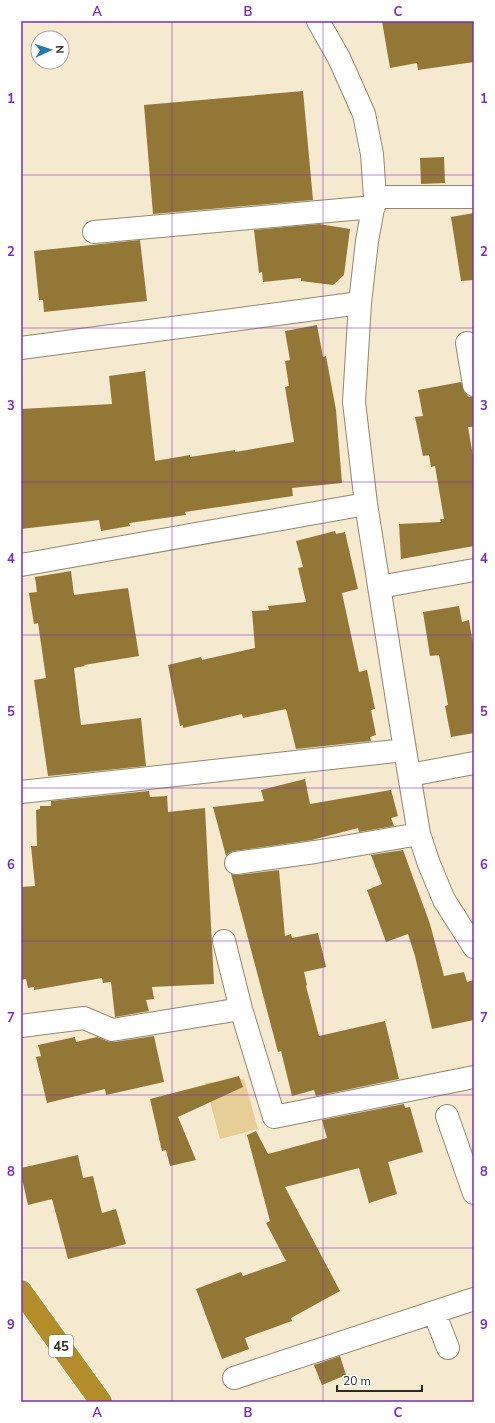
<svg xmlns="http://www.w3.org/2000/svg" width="495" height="1423" font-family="'Nunito Sans',sans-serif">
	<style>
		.green { fill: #e7ce96 }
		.building { fill: #927737 }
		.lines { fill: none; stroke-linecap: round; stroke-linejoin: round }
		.minor-casing { stroke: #92876f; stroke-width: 24 }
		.highway-casing { stroke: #fff; stroke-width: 24 }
		.minor { stroke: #fff; stroke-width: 22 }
		.highway { stroke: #b38d2a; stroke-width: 22 }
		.grid { fill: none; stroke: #7b2cbf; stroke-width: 1; stroke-opacity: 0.55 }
		.labels { text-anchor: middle; stroke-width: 3; stroke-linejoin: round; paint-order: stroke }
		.shield { fill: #fff; stroke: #6d6a63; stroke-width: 1 }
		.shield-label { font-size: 13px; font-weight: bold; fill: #2e2a20 }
		.neatline { fill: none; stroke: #7b2cbf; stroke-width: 1.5 }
		.grid-label { font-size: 13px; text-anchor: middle; font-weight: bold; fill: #7b2cbf }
	</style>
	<rect width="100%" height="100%" fill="#f5e9cf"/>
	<path class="green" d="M244 1079 258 1129 220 1139 205 1083Z"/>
	<path class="building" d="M382 21H474V62L418 70 417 63 390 68Z
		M303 91 313 200 153 214 144 105Z
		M444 157 445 183 421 184 420 158Z
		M474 213V280L461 281 451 217Z
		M319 224 350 229 344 275 333 285 301 281V278L263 282 262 272 259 273 254 230Z
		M140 240 147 301 44 312 43 300H39L34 251Z
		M317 325 323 357 326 356 336 410 342 483 292 488 293 496 185 512 186 515 129 523 130 526 101 531 99 520 21 529V409L112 404 109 376 145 371 155 461 190 455V457L235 450V452L294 442 285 387 289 386 285 361 290 360 285 331Z
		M461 382 465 393 469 397H474V427H468L474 462V546L401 559 399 524 441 522 440 519H444L435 466 431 467 429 455 423 456 415 417 423 416 418 390Z
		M335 531 336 534 345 532 358 589 342 593 359 672 367 670 375 709 371 710 376 735 370 737 371 741 296 749 286 709 243 718 242 714 183 728V725L180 726 168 665 201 657 202 660 255 648 252 611 269 610 268 606 306 602 298 568 303 567 296 541Z
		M71 571 74 595 128 588 139 656 84 665 85 666 74 668 81 725 141 718 146 766 48 776 34 680 46 678 38 623 34 624 29 593 37 592 35 577Z
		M459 606 462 622 469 620 474 650V733L451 737 445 706 448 705 439 655 430 656 423 612Z
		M305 779 310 804 391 790 398 816 391 818 394 826 359 832 358 828 312 840 234 851 229 853 226 856 213 807 264 801 261 790Z
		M149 791 150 797 167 796 168 812 205 808 214 984 152 987 154 999 146 1000 149 1011 115 1017 111 982 103 983 102 978 34 990V987L28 988 26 979 21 980V887L35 886 31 846H37L36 810 40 809V806H51V801Z
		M403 850 430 924 444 976 464 972 467 982 474 980V1020L432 1029 415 956 408 934 386 942 367 890 382 884 371 855Z
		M279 870 285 936 291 934 292 938 318 933 326 967 304 972 307 985 306 986 319 1036 385 1021 399 1079 316 1096 314 1090 292 1096 281 1051 278 1052 231 874 238 875Z
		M154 1036 164 1082 106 1095 105 1089 47 1103 36 1057 41 1056 38 1045 75 1037 76 1042 97 1037 107 1041 114 1042Z
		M239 1076 243 1087 178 1117 196 1160 170 1166 166 1150 162 1151 150 1099Z
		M404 1104 405 1108 410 1107 423 1152 388 1162 397 1194 369 1203 359 1168 285 1187 340 1291 291 1318 292 1321 245 1338 249 1349 222 1359 196 1289 241 1272 243 1276 286 1261 266 1223 270 1221 247 1135 256 1131 268 1154 327 1138 322 1120Z
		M78 1155 83 1178 93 1176 102 1213 116 1209 126 1244 68 1259 52 1199 28 1205 21 1174V1168Z
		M340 1356 346 1375 322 1385 314 1365Z"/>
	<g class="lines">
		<g class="minor-casing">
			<path id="minor" d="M318 21 339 58 364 114 372 154 375 197 367 241 360 303 354 402 366 504 405 750 419 834 429 864 444 900 474 947
				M375 197H474
				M94 232 374 207
				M467 343 474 385
				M21 348 360 303
				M21 565 366 504
				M379 587 474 570
				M410 775 474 763
				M21 792 405 750
				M236 863 315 852 419 834
				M224 941 241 1009 274 1117 474 1077
				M21 1026 84 1018 112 1030 241 1009
				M447 1116 474 1193
				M434 1312 448 1348
				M234 1378 474 1299"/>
		</g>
		<g class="highway-casing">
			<path id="highway" d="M21 1291 101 1402"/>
		</g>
		<use href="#minor" class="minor"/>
		<use href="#highway" class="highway"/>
	</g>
	<path class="grid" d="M172 21V1402M323 21V1402M21 175H474M21 328H474M21 482H474M21 635H474M21 788H474M21 941H474M21 1095H474M21 1248H474"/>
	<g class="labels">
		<rect class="shield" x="49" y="1335" width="24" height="22" rx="3"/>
		<g class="shield-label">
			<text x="61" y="1351">45</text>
		</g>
	</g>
	<rect width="495" height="1423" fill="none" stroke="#ffffff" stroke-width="44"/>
	<g transform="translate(50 50) rotate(87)"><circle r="19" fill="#ffffff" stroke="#abaaa6"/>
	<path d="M0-3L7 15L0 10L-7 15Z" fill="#227caa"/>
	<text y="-6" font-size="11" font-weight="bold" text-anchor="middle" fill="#2e2a20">N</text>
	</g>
	<path d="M337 1385v6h85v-6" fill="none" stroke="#2e2a20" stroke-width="2"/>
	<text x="343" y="1385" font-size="12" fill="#2e2a20" stroke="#ffffff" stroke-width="3" paint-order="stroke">20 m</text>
	<rect x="22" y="22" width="451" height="1379" class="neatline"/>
	<g class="grid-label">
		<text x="97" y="16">A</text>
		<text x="248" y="16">B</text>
		<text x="398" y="16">C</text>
		<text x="11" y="103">1</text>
		<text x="484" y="103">1</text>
		<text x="11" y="256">2</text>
		<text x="484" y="256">2</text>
		<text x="11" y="410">3</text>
		<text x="484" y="410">3</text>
		<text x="11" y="563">4</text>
		<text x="484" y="563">4</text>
		<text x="11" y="716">5</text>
		<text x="484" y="716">5</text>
		<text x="11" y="869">6</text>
		<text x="484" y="869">6</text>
		<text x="11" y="1022">7</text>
		<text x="484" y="1022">7</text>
		<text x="11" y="1176">8</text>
		<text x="484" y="1176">8</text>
		<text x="11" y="1329">9</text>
		<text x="484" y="1329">9</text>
		<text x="97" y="1417">A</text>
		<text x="248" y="1417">B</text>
		<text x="398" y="1417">C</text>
	</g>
</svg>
